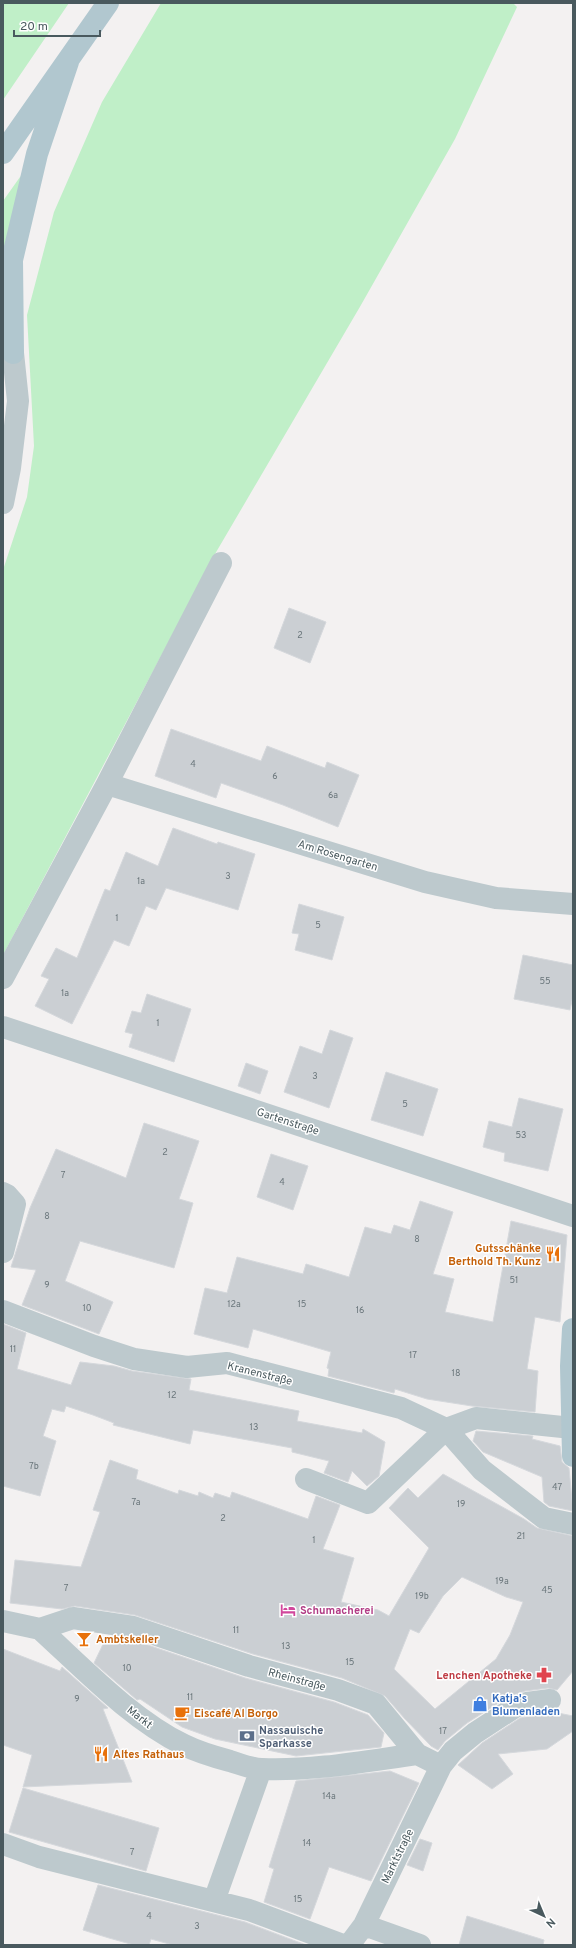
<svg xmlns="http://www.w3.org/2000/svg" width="576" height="1948" font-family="Overpass,sans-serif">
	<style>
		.green { fill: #c0efc8 }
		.building { fill: #cbcfd3; stroke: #d5d8dc; fill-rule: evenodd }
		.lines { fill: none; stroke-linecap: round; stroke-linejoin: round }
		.minor { stroke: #bdc9cd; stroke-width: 22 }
		.major { stroke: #b1c7cf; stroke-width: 22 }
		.labels { text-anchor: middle; stroke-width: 3; stroke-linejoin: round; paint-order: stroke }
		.number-label { font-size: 9px; fill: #6a767b }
		.street-label { font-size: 11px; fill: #49595e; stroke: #fff }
		.food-label { font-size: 11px; font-weight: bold; fill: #c56008; stroke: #fff; text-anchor: start }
		.hotel-label { font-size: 11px; font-weight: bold; fill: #b23c85; stroke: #fff; text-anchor: start }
		.health-label { font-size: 11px; font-weight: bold; fill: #be3a42; stroke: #fff; text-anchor: end }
		.shop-label { font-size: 11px; font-weight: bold; fill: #366cbe; stroke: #fff; text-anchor: start }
		.service-label { font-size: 11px; font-weight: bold; fill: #4e5e75; stroke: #fff; text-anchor: start }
	</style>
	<rect width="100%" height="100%" fill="#f3f1f1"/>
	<path class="green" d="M3 3H69L3 100Z
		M161 3H513L517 7 455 139 361 305 215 554 3 955V570L27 497 34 446 27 315 54 212 102 102Z
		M25 173 3 258V201L20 177Z"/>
	<path class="building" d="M289 608 326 622 310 663 274 648Z
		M171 729 261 761 267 746 325 768 327 762 359 775 338 827 283 805 221 783 216 798 155 776Z
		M173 828 217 844 218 842 255 854 238 910 166 888 156 910 146 906 129 946 114 940 72 1024 35 1006 49 979 41 976 56 948 77 958 105 889 110 891 126 852 158 866Z
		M299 904 344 917 332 960 295 950 299 934 292 933Z
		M523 955 573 965V996L570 1010 514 999Z
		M147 994 191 1009 174 1062 129 1047 133 1034 125 1032 132 1011 141 1013Z
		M330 1030 353 1038 329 1108 284 1092 300 1046 322 1054Z
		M246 1063 268 1071 260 1094 238 1086Z
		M386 1072 438 1089 423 1136 371 1120Z
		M519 1098 563 1109 548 1171 504 1161 505 1153 483 1147 489 1121 512 1127Z
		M144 1123 199 1141 179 1199 193 1203 174 1268 80 1241 65 1281 113 1302 99 1334 22 1305 36 1270 11 1267 30 1208 56 1149 126 1178Z
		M271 1154 308 1166 293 1210 257 1197Z
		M420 1201 453 1212 433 1274 454 1279 445 1312 493 1322 511 1221 567 1235 560 1322 535 1317 527 1369 538 1371 535 1412 472 1406 427 1399 395 1389 394 1393 328 1376 329 1369 327 1368 331 1352 253 1329 248 1348 194 1334 205 1288 227 1293 237 1257 303 1274 306 1264 349 1277 365 1227 391 1234 394 1225 410 1230Z
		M3 1324 26 1333 17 1369 71 1385 80 1362 114 1366 132 1371 191 1379 189 1390 299 1411 297 1421 362 1433 363 1429 385 1442 379 1476 367 1486 352 1471 348 1482 324 1473 329 1461 292 1452V1448L193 1430 190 1444 113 1425 114 1423 93 1415 66 1406 64 1412 52 1409 43 1436 56 1441 40 1496 3 1486Z
		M476 1431 533 1436 532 1439 560 1446 562 1462 569 1468 573 1511 549 1506 544 1502 542 1477 483 1452 473 1441Z
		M110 1460 138 1470 136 1479 178 1494 179 1490 198 1496 199 1492 213 1498 215 1493 230 1498 232 1492 308 1519 316 1496 340 1505 323 1549 354 1558 341 1602 378 1610 389 1616 429 1548 389 1508 408 1488 418 1498 443 1474 524 1519 537 1528 573 1536V1671L557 1690 548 1688 525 1691 508 1697 467 1723 445 1741 438 1750 431 1746 405 1719 385 1696 342 1678 253 1654 135 1615 75 1606 62 1609 10 1603 15 1560 81 1567 100 1512 93 1510ZM462 1577 506 1597 523 1602 510 1635 496 1659 435 1709 394 1669 410 1629 419 1633 443 1596Z
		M107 1636 130 1639 245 1678 334 1702 368 1715 384 1733 381 1747 296 1756 215 1739 182 1727 140 1699 137 1700 94 1663Z
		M3 1649 60 1671 62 1667 108 1708 103 1709 132 1782 23 1787 32 1755 3 1745Z
		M553 1712 573 1716V1731L547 1749 498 1754 513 1774 492 1789 458 1765 482 1743 520 1718Z
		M390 1771 419 1783 371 1881 329 1867 310 1919 264 1902 274 1869 269 1867 296 1781Z
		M23 1788 159 1828 146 1871 9 1832Z
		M420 1839 432 1843 423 1871 407 1865Z
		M98 1885 245 1922 306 1945H173L151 1939 149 1945H134L109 1938 83 1930Z
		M467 1916 544 1940 543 1945H459Z"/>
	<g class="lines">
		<path class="minor" d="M3 503 10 468 18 401 13 353
			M107 784 425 882 496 898 573 904
			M3 978 107 784 221 563
			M3 1027 573 1216
			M3 1193 7 1195 15 1204 3 1252
			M3 1311 94 1346 134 1359 187 1367 227 1363 401 1408 446 1429 482 1470 544 1518 573 1524
			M306 1479 368 1503 446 1429 476 1418 572 1428
			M3 1621 40 1629 73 1618 133 1627 249 1666 338 1690 376 1704 417 1754 441 1766
			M40 1629C84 1669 131 1719 184 1745 198 1752 215 1757 230 1761 240 1764 252 1769 262 1769 314 1771 366 1761 417 1754
			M3 1844 39 1857 249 1910 343 1945
			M214 1901 261 1769
			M364 1925 420 1945
			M349 1945 364 1925 441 1766 453 1751 475 1733 515 1707 527 1703 550 1700"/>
		<path class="major" d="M3 153 108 3
			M13 353 12 260 37 154 68 62
			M573 1329 571 1366 573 1456"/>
	</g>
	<defs>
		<g id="restaurant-bare" transform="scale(1.2)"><path d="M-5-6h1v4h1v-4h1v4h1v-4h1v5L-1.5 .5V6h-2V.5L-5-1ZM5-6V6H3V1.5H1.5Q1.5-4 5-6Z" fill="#e8710a" stroke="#fff" stroke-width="2.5" paint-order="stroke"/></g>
		<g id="hotel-bare" transform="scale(1.2)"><path d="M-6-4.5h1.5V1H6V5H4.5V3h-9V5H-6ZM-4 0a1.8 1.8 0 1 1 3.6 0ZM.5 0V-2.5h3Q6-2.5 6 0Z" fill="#d1479c" stroke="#fff" stroke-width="2.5" paint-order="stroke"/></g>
		<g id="bar-bare" transform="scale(1.2)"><path d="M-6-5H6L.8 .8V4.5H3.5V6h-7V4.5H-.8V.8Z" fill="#e8710a" stroke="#fff" stroke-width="2.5" paint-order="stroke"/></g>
		<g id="pharmacy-bare" transform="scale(1.2)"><path d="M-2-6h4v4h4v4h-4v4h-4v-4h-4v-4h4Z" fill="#e0444e" stroke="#fff" stroke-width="2.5" paint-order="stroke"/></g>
		<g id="shop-bare" transform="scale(1.2)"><path d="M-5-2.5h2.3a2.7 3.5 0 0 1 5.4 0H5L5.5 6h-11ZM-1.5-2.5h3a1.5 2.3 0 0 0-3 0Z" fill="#3f7fe0" stroke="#fff" stroke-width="2.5" paint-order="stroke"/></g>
		<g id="cafe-bare" transform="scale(1.2)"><path d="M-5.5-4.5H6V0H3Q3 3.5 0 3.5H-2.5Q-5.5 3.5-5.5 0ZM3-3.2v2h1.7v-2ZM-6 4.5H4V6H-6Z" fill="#e8710a" stroke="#fff" stroke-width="2.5" paint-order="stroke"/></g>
		<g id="bank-bare" transform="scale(1.2)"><path d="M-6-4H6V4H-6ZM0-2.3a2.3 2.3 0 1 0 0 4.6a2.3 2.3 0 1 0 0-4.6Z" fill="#5c6f8a" stroke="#fff" stroke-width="2.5" paint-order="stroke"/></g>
	</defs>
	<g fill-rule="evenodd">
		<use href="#restaurant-bare" x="553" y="1254"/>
		<use href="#hotel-bare" x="288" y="1610"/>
		<use href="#bar-bare" x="84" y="1639"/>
		<use href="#pharmacy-bare" x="544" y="1675"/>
		<use href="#shop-bare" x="480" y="1704"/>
		<use href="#cafe-bare" x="182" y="1713"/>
		<use href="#bank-bare" x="247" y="1736"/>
		<use href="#restaurant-bare" x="101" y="1754"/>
	</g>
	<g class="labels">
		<g class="number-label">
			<text x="300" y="638">2</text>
			<text x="193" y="767">4</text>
			<text x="275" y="779">6</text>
			<text x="333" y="798">6a</text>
			<text x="228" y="879">3</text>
			<text x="141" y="884">1a</text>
			<text x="117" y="921">1</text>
			<text x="318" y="928">5</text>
			<text x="545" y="984">55</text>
			<text x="65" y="996">1a</text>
			<text x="158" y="1026">1</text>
			<text x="315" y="1079">3</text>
			<text x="405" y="1107">5</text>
			<text x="521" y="1138">53</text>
			<text x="165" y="1155">2</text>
			<text x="63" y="1178">7</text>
			<text x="282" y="1185">4</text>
			<text x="47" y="1219">8</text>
			<text x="417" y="1242">8</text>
			<text x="514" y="1283">51</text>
			<text x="47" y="1288">9</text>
			<text x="234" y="1307">12a</text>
			<text x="302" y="1307">15</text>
			<text x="87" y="1311">10</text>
			<text x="360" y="1313">16</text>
			<text x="13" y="1352">11</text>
			<text x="413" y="1358">17</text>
			<text x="456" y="1376">18</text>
			<text x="172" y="1398">12</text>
			<text x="254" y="1430">13</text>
			<text x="34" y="1469">7b</text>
			<text x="557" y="1490">47</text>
			<text x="136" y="1505">7a</text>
			<text x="461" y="1507">19</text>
			<text x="223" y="1521">2</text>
			<text x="521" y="1539">21</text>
			<text x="314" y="1543">1</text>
			<text x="502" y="1584">19a</text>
			<text x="66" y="1591">7</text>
			<text x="547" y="1593">45</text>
			<text x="422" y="1599">19b</text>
			<text x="236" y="1633">11</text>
			<text x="286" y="1649">13</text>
			<text x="350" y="1665">15</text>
			<text x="127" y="1671">10</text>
			<text x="190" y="1700">11</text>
			<text x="77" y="1702">9</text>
			<text x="443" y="1734">17</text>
			<text x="329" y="1799">14a</text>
			<text x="307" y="1846">14</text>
			<text x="132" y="1855">7</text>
			<text x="298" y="1902">15</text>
			<text x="149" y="1919">4</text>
			<text x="197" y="1929">3</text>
		</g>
		<g class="street-label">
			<text transform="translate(338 855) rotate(17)" y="4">Am Rosengarten</text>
			<text transform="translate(288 1121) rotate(18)" y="4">Gartenstraße</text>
			<text transform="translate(260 1373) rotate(14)" y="4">Kranenstraße</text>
			<text transform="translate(297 1679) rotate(15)" y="4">Rheinstraße</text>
			<text transform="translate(140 1717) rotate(38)" y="4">Markt</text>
			<text transform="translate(397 1856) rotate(-64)" y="4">Marktstraße</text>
		</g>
		<g class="food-label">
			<text x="541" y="1252" text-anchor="end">Gutsschänke<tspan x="541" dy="13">Berthold Th. Kunz</tspan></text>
			<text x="96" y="1643">Ambtskeller</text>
			<text x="194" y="1717">Eiscafé Al Borgo</text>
			<text x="113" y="1758">Altes Rathaus</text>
		</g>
		<g class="hotel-label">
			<text x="300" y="1614">Schumacherei</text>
		</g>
		<g class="health-label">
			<text x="532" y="1679">Lenchen Apotheke</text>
		</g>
		<g class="shop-label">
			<text x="492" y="1702">Katja's<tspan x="492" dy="13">Blumenladen</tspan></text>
		</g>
		<g class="service-label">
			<text x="259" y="1734">Nassauische<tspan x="259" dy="13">Sparkasse</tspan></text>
		</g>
	</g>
	<rect width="576" height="1948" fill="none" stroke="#49595e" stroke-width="8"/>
	<g transform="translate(544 1916) rotate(136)" stroke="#ffffff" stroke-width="3" paint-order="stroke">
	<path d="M0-3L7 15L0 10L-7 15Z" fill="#49595e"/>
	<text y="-6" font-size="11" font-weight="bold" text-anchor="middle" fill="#49595e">N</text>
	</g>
	<path d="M14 30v6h86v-6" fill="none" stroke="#49595e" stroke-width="2"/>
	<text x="20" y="30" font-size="12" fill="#49595e" stroke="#ffffff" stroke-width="3" paint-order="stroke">20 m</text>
</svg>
